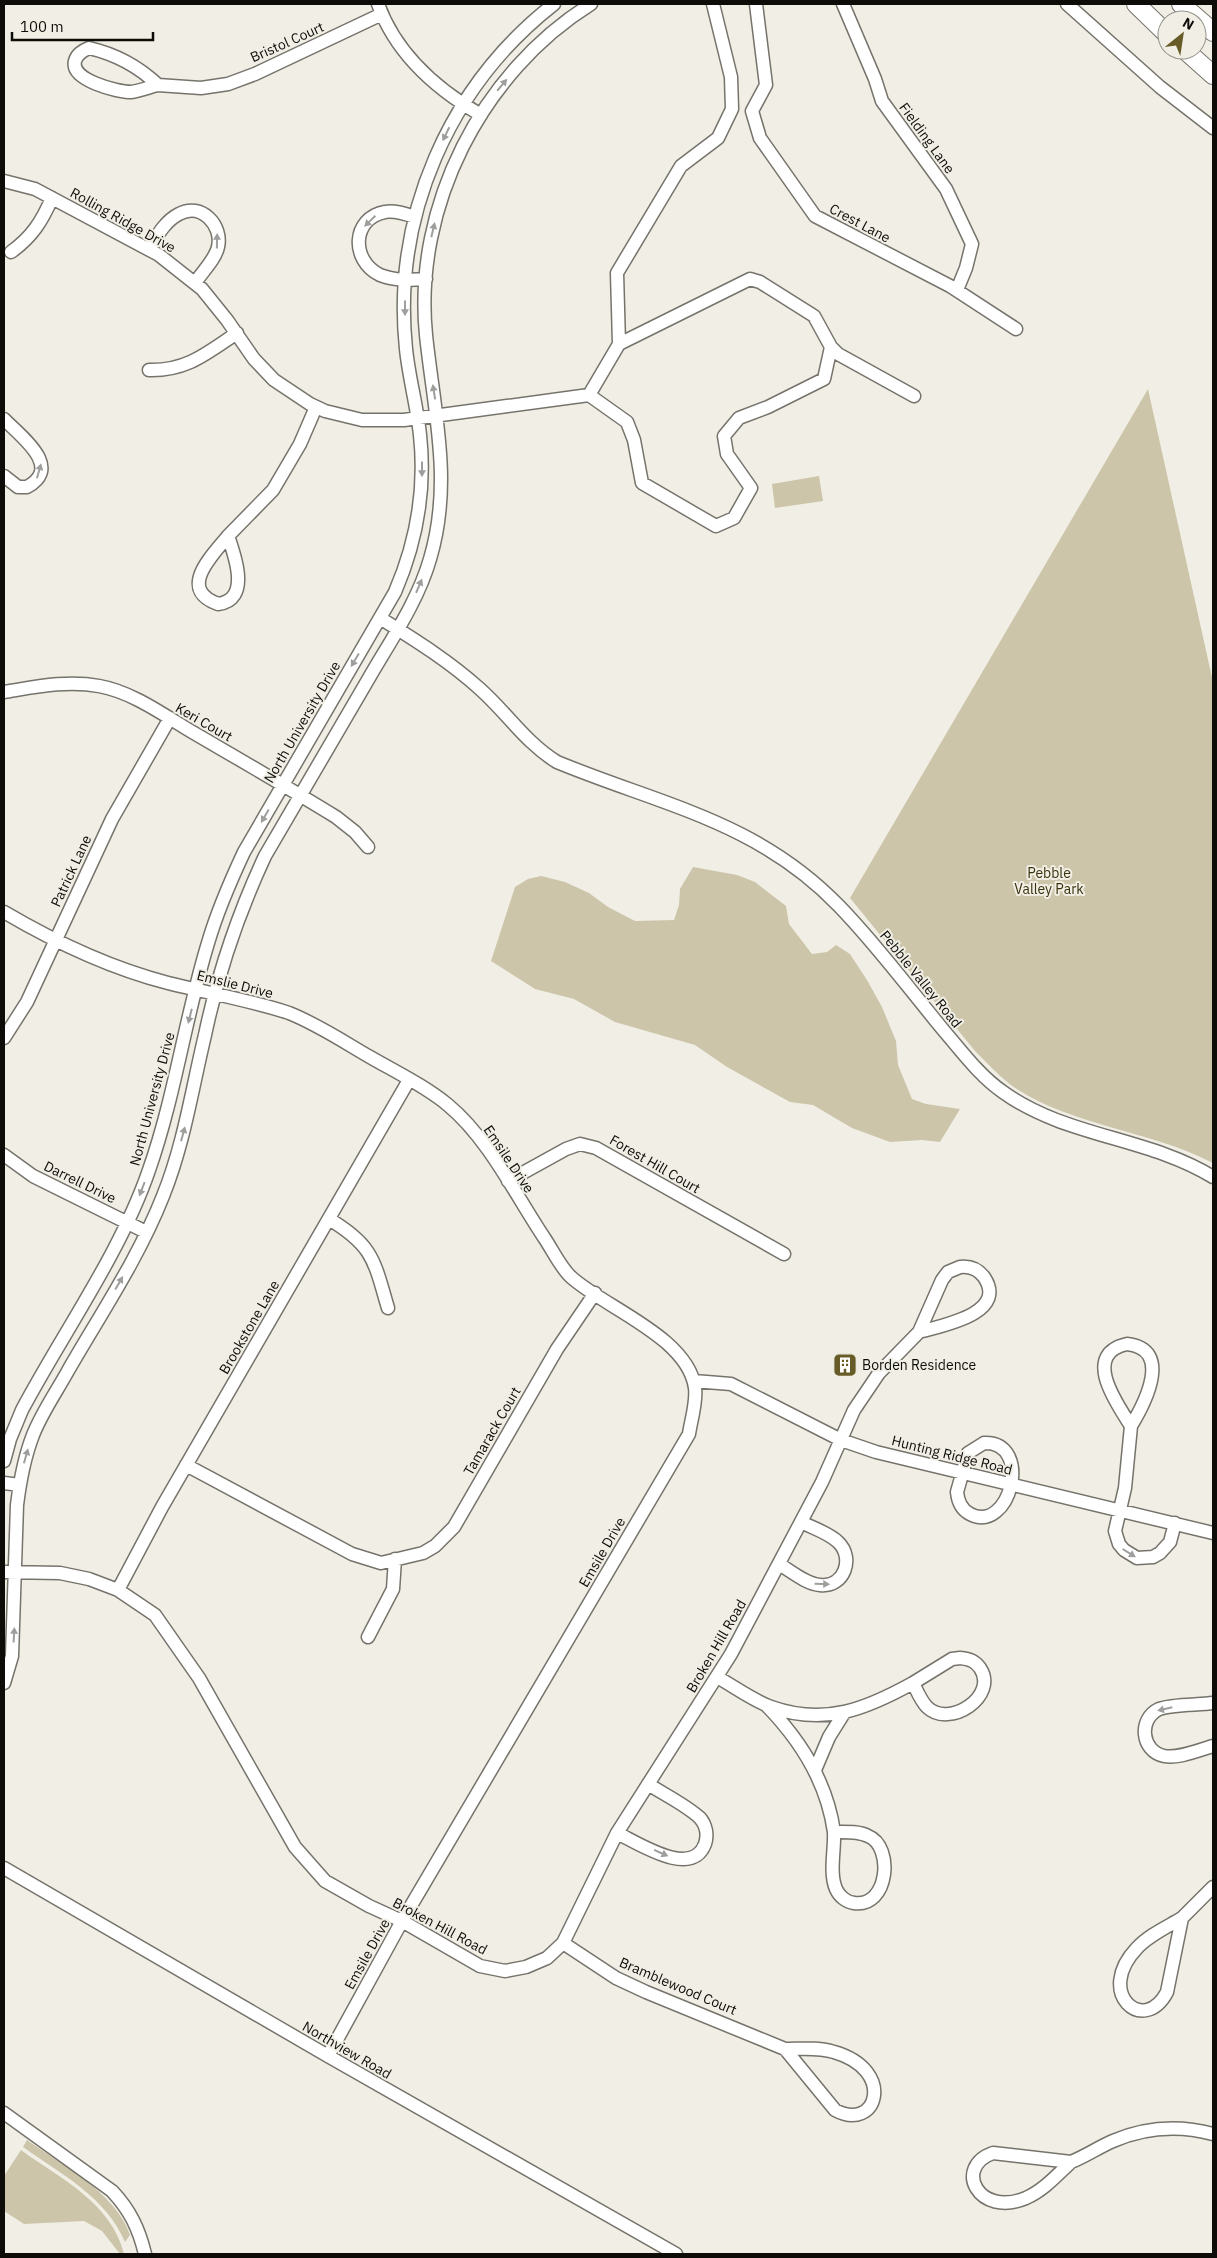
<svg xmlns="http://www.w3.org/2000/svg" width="1217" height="2258" font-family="'IBM Plex Sans',sans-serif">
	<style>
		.green { fill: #ccc5aa }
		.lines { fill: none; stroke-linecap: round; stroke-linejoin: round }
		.minor-casing { stroke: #75736b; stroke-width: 15 }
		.highway-casing { stroke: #75736b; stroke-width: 20 }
		.minor { stroke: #fff; stroke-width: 12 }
		.highway { stroke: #fff; stroke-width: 18 }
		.oneway { fill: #9e9e9d }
		.labels { text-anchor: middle; stroke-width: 4; stroke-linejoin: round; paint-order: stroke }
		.street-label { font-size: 14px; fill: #0d0c09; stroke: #f1efe5 }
		.park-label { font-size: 14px; fill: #39310b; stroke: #f1efe5 }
		.poi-label { font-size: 14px; fill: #0d0c09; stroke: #f1efe5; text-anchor: start }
	</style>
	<rect width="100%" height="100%" fill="#f1efe5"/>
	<path class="green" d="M1148 389 1213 682V1163C1151 1130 1069 1126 1011 1085 998 1075 987 1063 975 1051L850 898Z
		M819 476 823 501 775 508 772 484Z
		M693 867 737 875 755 882 786 906 789 924 812 954 827 952 836 945 850 954 867 980 882 1007 896 1041 898 1065 912 1099 926 1104 960 1109 940 1142 922 1140 890 1142 852 1128 813 1105 790 1102 727 1067 695 1045 615 1022 574 999 535 989 491 961 515 887 528 879 541 876 565 882 589 893 608 907 635 921 674 920 679 905 680 889Z
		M27 2140C62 2165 116 2193 130 2235L125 2242C106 2197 61 2174 23 2147Z
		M21 2150C61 2179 111 2202 124 2254H120L102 2231 84 2221 24 2224 4 2211V2176Z"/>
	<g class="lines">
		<g class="minor-casing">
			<path id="minor" d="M378 4C396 54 436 89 481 115
				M756 4 766 85 752 111 760 138 815 216 950 286 1016 329
				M843 4 875 79 882 101 946 189 972 244 966 268 957 290
				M1067 4 1160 87 1213 128
				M89 48C115 54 138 66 158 85 149 87 140 91 131 92 117 92 70 80 75 61 77 54 82 51 89 48Z
				M158 85 201 88 228 84 255 74 382 14
				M4 181 35 189 159 255 202 289 227 320 254 359 274 380 310 404 325 411 362 420H404L589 395 619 344 617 273 681 166 718 138 732 109 731 77 713 4
				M415 217C406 214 394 210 385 212 352 218 350 260 380 275 395 281 411 280 426 279
				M149 249C157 236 165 221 179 214 201 202 223 225 218 247 215 260 202 272 195 283
				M11 252C32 237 42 221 52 198
				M619 344 750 279 760 282 814 316 831 347 838 354 914 396
				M149 370C187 371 207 353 237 333
				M589 395 627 422 634 440 642 483 716 526 734 518 751 488 727 454 724 436 739 418 768 407 824 379 831 347
				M4 419C20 436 64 467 27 487H18L4 476
				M228 536C235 556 251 600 218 604 177 589 212 556 228 536Z
				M228 536 273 490 300 444 316 407
				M380 618C415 640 449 661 480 689 507 713 526 743 557 762 661 805 757 821 839 906 877 945 910 990 945 1032 963 1053 980 1076 1003 1092 1065 1137 1148 1137 1213 1177
				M4 692C35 687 67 680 99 686 133 692 165 716 194 733 242 761 289 788 336 817L355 832 368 847
				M4 912C55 942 110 968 168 983 208 993 250 1000 289 1013 317 1024 344 1042 370 1057 396 1072 425 1086 448 1105 489 1139 516 1196 545 1239 553 1251 561 1268 571 1277 605 1308 688 1337 695 1388 697 1402 691 1420 689 1434L402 1921 328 2056
				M4 1038 27 1002 112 819 170 718
				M4 1155 33 1176 146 1232
				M508 1181 566 1149 580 1144 596 1148 784 1254
				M329 1219C374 1246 374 1261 388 1308
				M960 1267C969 1266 978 1269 984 1277 1009 1314 940 1326 919 1332L942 1280 948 1272Z
				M1127 1344C1173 1349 1145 1403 1131 1426 1117 1404 1081 1354 1127 1344Z
				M694 1381 731 1384 841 1440 876 1452 1213 1533
				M1131 1426 1125 1488 1115 1531 1119 1544 1124 1550 1137 1558 1153 1557 1160 1553 1170 1542 1175 1523
				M984 1443C1034 1441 1010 1535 970 1514 962 1510 958 1502 957 1492L968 1453Z
				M4 1461 10 1439 22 1410C63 1333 121 1252 149 1170 175 1096 185 1018 208 943 217 912 230 882 244 852L395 592C417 541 426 490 420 435 417 406 409 378 406 349 392 216 449 86 554 4
				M186 1465 352 1554 381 1563 423 1553 435 1546 454 1527 557 1349 595 1293
				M4 1483 20 1485
				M779 1564C791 1571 806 1584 820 1585 844 1588 855 1558 838 1542 829 1533 813 1528 801 1522
				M4 1572 60 1573 89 1579 118 1590 155 1615 199 1678 295 1847 325 1881 369 1906 402 1921 480 1966 505 1971 526 1967 547 1958 563 1943 617 1833 731 1654 822 1482 854 1410 879 1373 919 1332
				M118 1590 162 1507 409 1080
				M368 1637 393 1589 395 1559
				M960 1658C970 1659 975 1661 980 1668 999 1696 949 1729 927 1707 921 1701 917 1691 913 1683L952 1659Z
				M717 1677C735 1687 752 1700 771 1707 825 1726 866 1709 913 1683
				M4 1683 12 1656 17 1505C20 1481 24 1458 33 1435 42 1412 57 1391 69 1369 102 1312 139 1257 163 1196 184 1144 192 1089 205 1035 218 973 238 914 265 856 300 797 334 737 369 678 391 640 418 601 430 559 453 482 434 412 426 335 413 206 482 72 591 4
				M1213 1703C1199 1705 1172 1704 1159 1709 1138 1719 1141 1751 1164 1756 1178 1759 1199 1750 1213 1746
				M767 1706C801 1741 827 1782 834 1832
				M815 1770 829 1737 844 1713
				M834 1832C845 1832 858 1831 868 1836 894 1846 889 1908 854 1903 846 1902 839 1896 836 1889 829 1873 835 1849 834 1832Z
				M617 1833C638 1843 692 1879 705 1844 708 1835 706 1825 700 1818 686 1805 665 1795 648 1784
				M4 1868 328 2056 676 2254
				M1182 1918 1167 1992C1144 2036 1094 1993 1137 1948 1149 1935 1167 1927 1182 1918Z
				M1182 1918 1213 1887
				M563 1943 616 1978 646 1992 785 2049
				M785 2049C801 2049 819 2047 834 2052 897 2070 877 2133 835 2110Z
				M4 2113 112 2191C130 2210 139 2229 145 2254
				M993 2153 1071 2162C1057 2175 1044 2190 1026 2198 978 2218 953 2167 993 2153Z
				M1071 2162C1086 2156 1099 2147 1113 2141 1146 2127 1179 2125 1213 2134"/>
		</g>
		<g class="highway-casing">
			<path id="highway" d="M1136 4 1167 34
				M1181 4 1213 32
				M1185 50 1213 75"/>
		</g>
		<use href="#minor" class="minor"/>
		<use href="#highway" class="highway"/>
	</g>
	<defs><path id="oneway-solid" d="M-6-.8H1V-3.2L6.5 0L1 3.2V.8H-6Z" transform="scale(1.25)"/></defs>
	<g class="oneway">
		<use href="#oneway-solid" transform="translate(502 85) rotate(-50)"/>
		<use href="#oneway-solid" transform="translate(446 134) rotate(116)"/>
		<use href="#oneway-solid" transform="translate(370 221) rotate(136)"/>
		<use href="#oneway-solid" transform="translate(433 230) rotate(-77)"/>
		<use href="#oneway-solid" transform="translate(217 241) rotate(-89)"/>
		<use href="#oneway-solid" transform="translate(405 308) rotate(90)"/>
		<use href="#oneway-solid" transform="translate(434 392) rotate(-99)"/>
		<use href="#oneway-solid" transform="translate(422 469) rotate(90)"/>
		<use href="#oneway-solid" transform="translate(39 471) rotate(-74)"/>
		<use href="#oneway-solid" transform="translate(419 586) rotate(-67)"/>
		<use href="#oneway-solid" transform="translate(355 660) rotate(121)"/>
		<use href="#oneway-solid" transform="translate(265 816) rotate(120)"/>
		<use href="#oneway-solid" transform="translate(190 1016) rotate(104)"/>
		<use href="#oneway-solid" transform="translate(183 1134) rotate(-75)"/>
		<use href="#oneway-solid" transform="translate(142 1189) rotate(111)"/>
		<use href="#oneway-solid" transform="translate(119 1283) rotate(-60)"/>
		<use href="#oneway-solid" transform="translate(26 1456) rotate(-74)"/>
		<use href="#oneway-solid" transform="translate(1129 1553) rotate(32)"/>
		<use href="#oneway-solid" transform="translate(822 1584) rotate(1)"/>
		<use href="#oneway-solid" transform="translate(14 1635) rotate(-87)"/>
		<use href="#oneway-solid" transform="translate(1165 1709) rotate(167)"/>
		<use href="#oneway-solid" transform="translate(661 1853) rotate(24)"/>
	</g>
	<defs>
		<g id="building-square" transform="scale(1.25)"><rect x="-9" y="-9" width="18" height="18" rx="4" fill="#675b27" stroke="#f1efe5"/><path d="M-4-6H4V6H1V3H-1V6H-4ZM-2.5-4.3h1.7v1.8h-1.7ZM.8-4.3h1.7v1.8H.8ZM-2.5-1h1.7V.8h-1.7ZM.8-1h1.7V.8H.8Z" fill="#fff"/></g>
	</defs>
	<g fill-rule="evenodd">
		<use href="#building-square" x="845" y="1365"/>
	</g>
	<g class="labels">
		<g class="street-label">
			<text transform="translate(287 42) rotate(-24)" y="5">Bristol Court</text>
			<text transform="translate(927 138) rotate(54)" y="5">Fielding Lane</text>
			<text transform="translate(123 220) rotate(29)" y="5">Rolling Ridge Drive</text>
			<text transform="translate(860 223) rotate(28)" y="5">Crest Lane</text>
			<text transform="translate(204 722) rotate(30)" y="5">Keri Court</text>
			<text transform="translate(302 722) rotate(-60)" y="5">North University Drive</text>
			<text transform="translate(71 871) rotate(-65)" y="5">Patrick Lane</text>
			<text transform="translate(921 979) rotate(51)" y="5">Pebble Valley Road</text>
			<text transform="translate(235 984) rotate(14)" y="5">Emslie Drive</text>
			<text transform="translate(152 1099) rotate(-75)" y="5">North University Drive</text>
			<text transform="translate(509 1159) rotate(56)" y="5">Emsile Drive</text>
			<text transform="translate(655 1164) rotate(30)" y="5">Forest Hill Court</text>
			<text transform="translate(80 1182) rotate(26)" y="5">Darrell Drive</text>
			<text transform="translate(249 1327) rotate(-60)" y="5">Brookstone Lane</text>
			<text transform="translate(492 1431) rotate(-60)" y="5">Tamarack Court</text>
			<text transform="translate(952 1455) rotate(14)" y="5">Hunting Ridge Road</text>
			<text transform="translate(602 1552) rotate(-60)" y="5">Emsile Drive</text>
			<text transform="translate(716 1646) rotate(-60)" y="5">Broken Hill Road</text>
			<text transform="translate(440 1926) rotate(28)" y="5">Broken Hill Road</text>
			<text transform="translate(367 1954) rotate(-61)" y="5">Emsile Drive</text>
			<text transform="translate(678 1986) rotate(23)" y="5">Bramblewood Court</text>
			<text transform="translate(347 2050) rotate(30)" y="5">Northview Road</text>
		</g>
		<g class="park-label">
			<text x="1049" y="878">Pebble<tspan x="1049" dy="16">Valley Park</tspan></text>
		</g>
		<g class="poi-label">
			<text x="862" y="1370">Borden Residence</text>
		</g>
	</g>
	<rect width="1217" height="2258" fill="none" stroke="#0d0c09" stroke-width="10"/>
	<g transform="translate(1182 35) rotate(30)"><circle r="24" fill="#f1efe5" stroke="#96948d"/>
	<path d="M0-4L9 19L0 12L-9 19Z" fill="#675b27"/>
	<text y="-8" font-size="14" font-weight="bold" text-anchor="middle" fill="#0d0c09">N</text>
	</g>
	<path d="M12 32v8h141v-8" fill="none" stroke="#0d0c09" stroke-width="2.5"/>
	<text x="20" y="32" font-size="15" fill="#0d0c09" stroke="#f1efe5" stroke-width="4" paint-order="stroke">100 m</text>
</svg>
